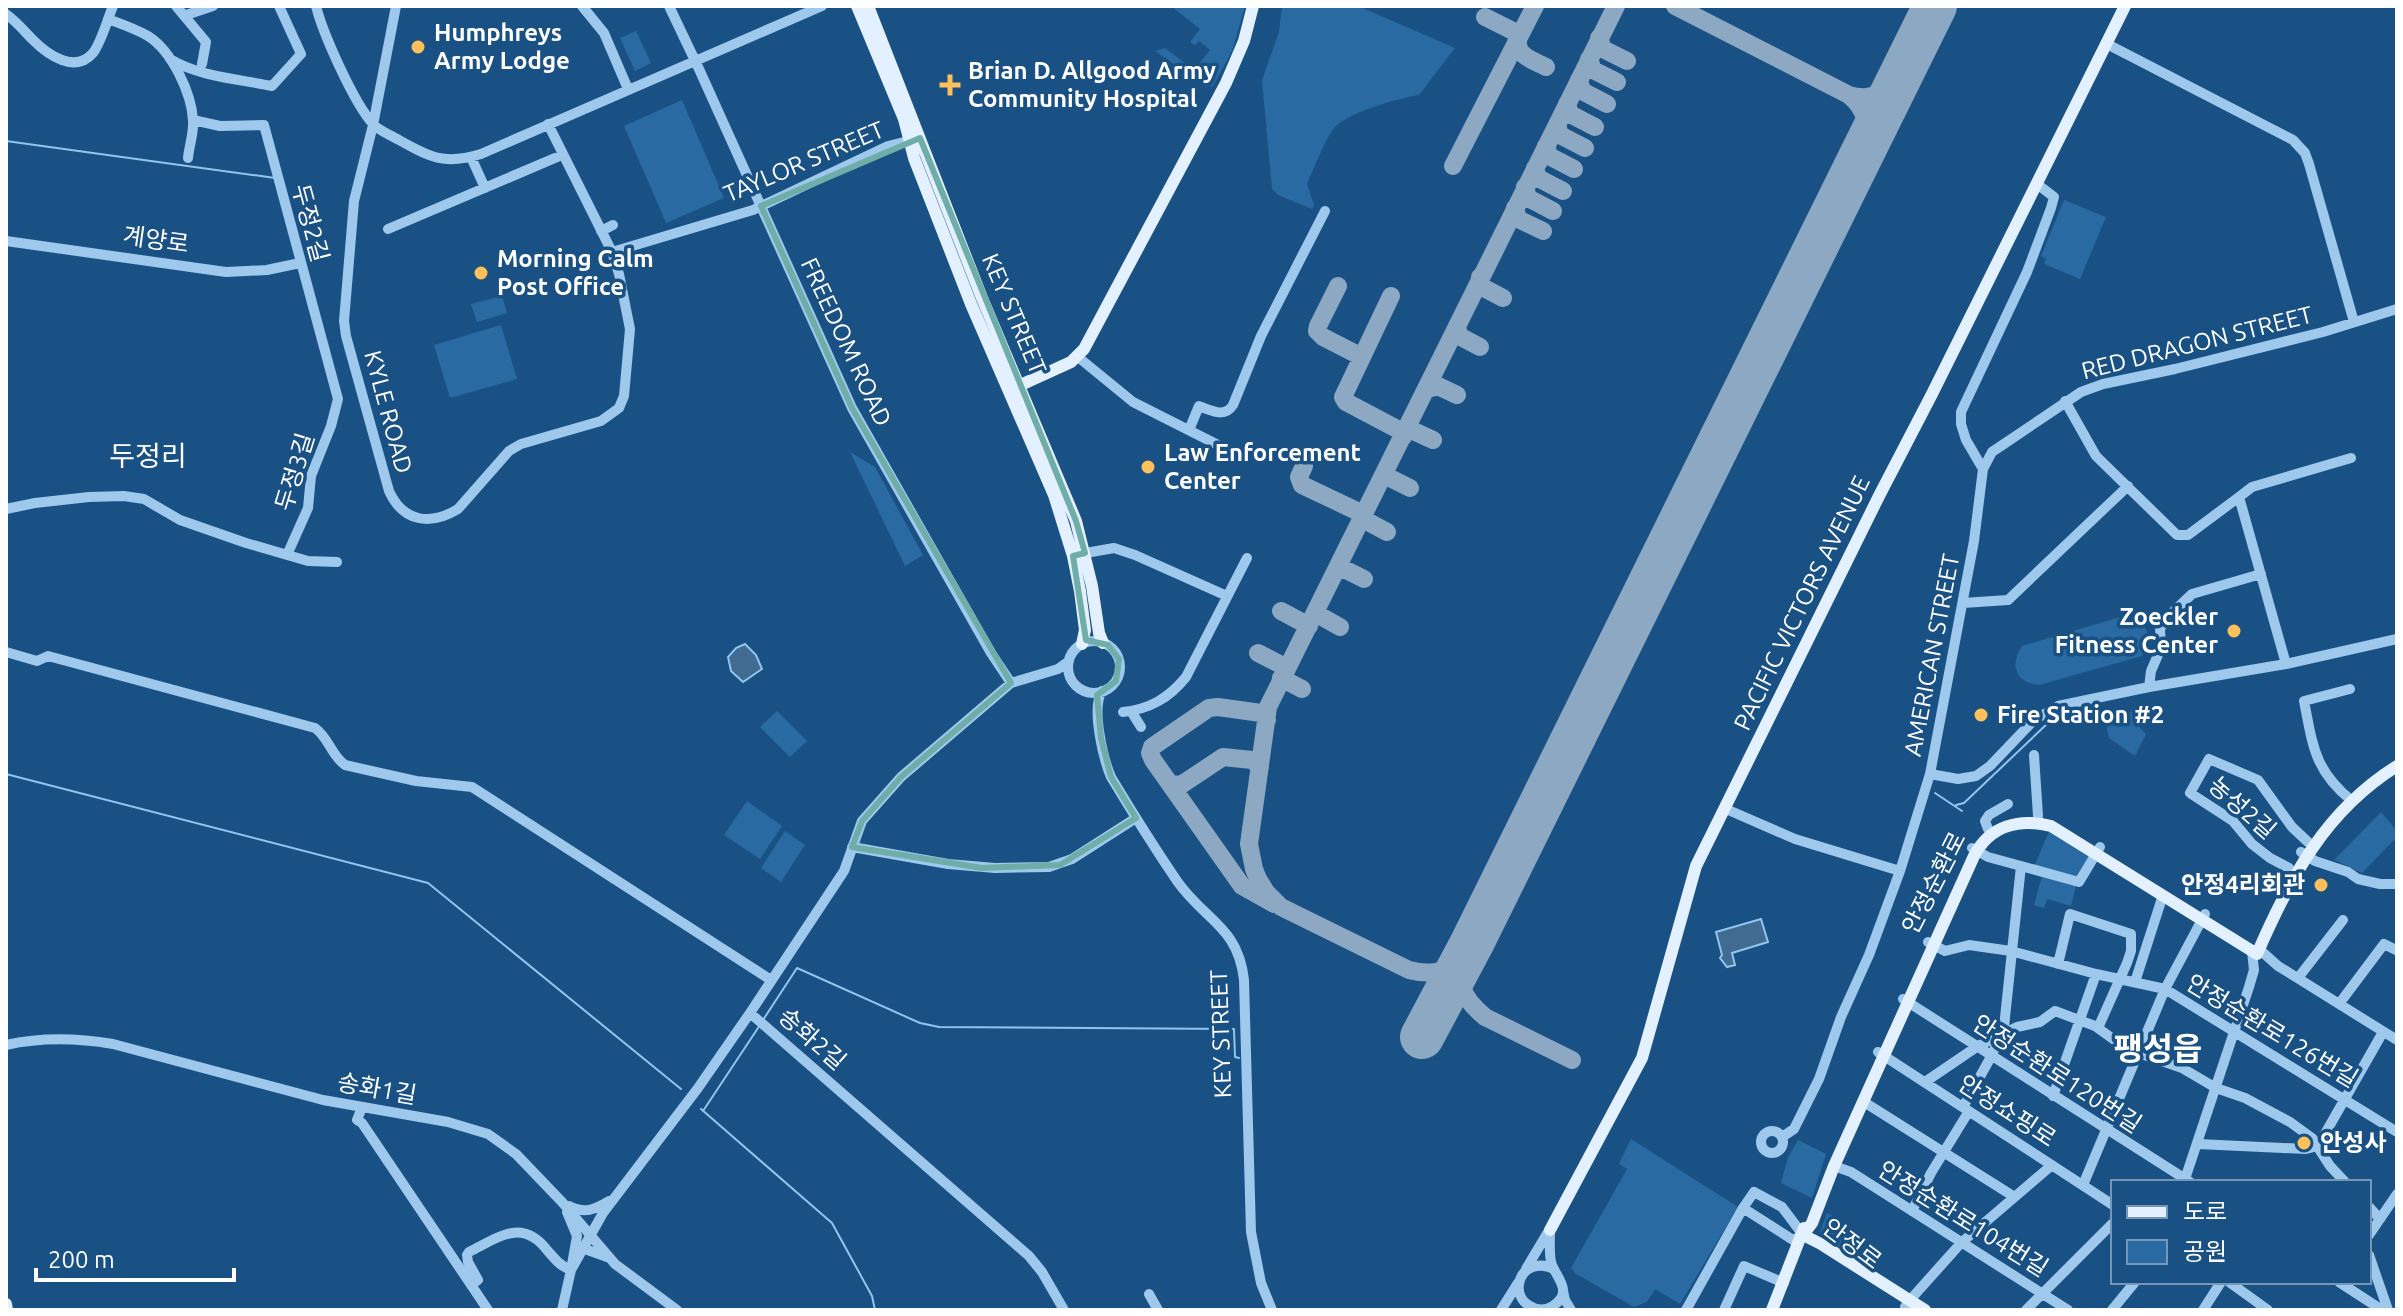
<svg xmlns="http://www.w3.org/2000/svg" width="2403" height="1316" font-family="Ubuntu,'Noto Sans KR',sans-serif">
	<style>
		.green { fill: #286aa1 }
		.water { fill: #416b90; stroke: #91c5ee; stroke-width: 2 }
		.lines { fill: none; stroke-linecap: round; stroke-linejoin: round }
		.stream { stroke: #91c5ee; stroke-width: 2 }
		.taxiway { stroke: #8ca8c2; stroke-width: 18 }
		.runway { stroke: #8ca8c2; stroke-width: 44 }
		.minor { stroke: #9ec8ec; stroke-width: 10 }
		.major { stroke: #e3f0ff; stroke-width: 12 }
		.marked { fill: none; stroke: #6fada8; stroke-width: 6; stroke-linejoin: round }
		.poi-dot { fill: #ffc059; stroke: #195184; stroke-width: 3 }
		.labels { text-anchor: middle; stroke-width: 7; stroke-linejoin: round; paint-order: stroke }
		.poi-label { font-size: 24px; font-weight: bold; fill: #fff; stroke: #195184; text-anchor: start }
		.street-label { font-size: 24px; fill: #fff; stroke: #195184 }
		.quarter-label { font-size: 28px; fill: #fff; stroke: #195184 }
		.district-label { font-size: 32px; font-weight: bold; fill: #fff; stroke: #195184 }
	</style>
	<rect width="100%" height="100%" fill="#195184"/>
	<path class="green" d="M1171 6H1245L1232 51 1213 86 1205 87 1155 51 1165 48 1194 70 1210 50 1199 41 1195 45 1190 42 1200 29Z
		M1282 6H1358L1455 48 1419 95C1397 99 1352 111 1336 126 1327 134 1313 171 1307 184L1314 205 1312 209 1278 195 1272 189 1262 80 1279 32Z
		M636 31 651 63 635 71 620 38Z
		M682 100 724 198 666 223 624 126Z
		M2064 200 2106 217 2080 279 2044 264 2046 259 2041 256Z
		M502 296 507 313 477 322 471 304Z
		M501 325 517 379 450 398 434 345Z
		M850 452 875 467 923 555 905 566Z
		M2124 616C2140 616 2148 626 2149 642L2142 656 2039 685C2016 683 2009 665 2022 646Z
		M777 711 807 741 790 757 760 727Z
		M2136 711 2140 728 2146 734 2135 756 2109 738 2104 715Z
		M747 801 782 826 760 859 724 835Z
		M2381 812 2397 831V837L2362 873 2334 860Z
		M2050 829 2090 855 2079 877 2034 867Z
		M785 831 805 845 781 882 761 868Z
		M2042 876 2076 886 2071 906 2047 899 2044 908 2034 905Z
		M1631 1139 1738 1207 1680 1304 1655 1289 1647 1302 1634 1307 1576 1274 1571 1268 1627 1169 1619 1164Z
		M1798 1140 1826 1154 1812 1198 1781 1183 1788 1157Z
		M1827 1213 1849 1224 1839 1247 1820 1232Z"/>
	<path class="water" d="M745 644 756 655 762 669 743 682 731 671 728 657 736 648Z
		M1761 919 1768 942 1732 953 1735 965 1727 967 1720 958 1722 955 1716 932Z"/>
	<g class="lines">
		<path class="stream" d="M6 141 275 178
			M6 774 428 883 681 1089
			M1935 793 1962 811
			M1956 805 1964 803 2049 722
			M763 1020 797 968 920 1023 939 1027 1234 1029 1235 1057 1239 1058
			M701 1109 832 1223 872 1296 875 1310
			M703 1111 760 1025"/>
		<path class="taxiway" d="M1675 6 1849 95
			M1485 17 1515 32 1517 42
			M1599 38 1603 49 1627 61
			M1518 41C1516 56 1535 61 1546 67
			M1589 59 1593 70 1617 82
			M1579 80 1582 91 1607 104
			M1567 104 1570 114 1595 127
			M1557 125 1560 135 1585 148
			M1546 146 1549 156 1574 169
			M1864 149C1870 127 1867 110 1849 95 1874 103 1889 89 1903 70
			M1453 166 1535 6
			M1535 168 1538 178 1563 191
			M1525 187 1528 198 1553 211
			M1515 208 1518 219 1543 231
			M1480 277 1482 287 1503 298
			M1338 286 1318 326 1317 331 1323 337 1362 357
			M1391 296 1343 397 1346 402 1399 430 1403 437
			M1457 326 1459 336 1480 347
			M1427 389 1438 386 1457 395
			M1407 428 1433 440
			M1304 466 1299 477 1302 485 1363 514
			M1384 475 1410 488
			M1361 518 1387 532
			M1338 566 1364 579
			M1281 611 1309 626
			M1315 613 1340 627
			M1258 653 1287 668
			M1281 678 1302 689
			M1267 720 1261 713 1218 707 1209 708 1152 747 1150 753 1153 760 1242 886 1274 904
			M1170 784 1181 785 1223 757 1252 760 1260 767
			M1472 943C1454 968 1440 978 1409 970L1281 907 1266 892 1258 879 1254 869 1249 844 1268 707 1616 6
			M1467 953C1455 982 1461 997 1485 1017L1572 1060"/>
		<path class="runway" d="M1422 1037 1472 943 1935 6"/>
		<path class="minor" d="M176 6 206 42 202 64
			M316 6C323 34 354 103 373 124 379 131 391 135 399 140 431 158 445 165 481 154L822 6
			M396 6 373 125 354 201 344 321 346 336 389 491C403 522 430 526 458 509L509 451 521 444 601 421 619 408 624 396 630 329 619 274 612 252 548 124
			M582 6 604 33 628 89
			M669 6 699 69 852 408 991 653 1011 683
			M6 14C17 22 24 31 33 40 48 55 75 74 93 53 101 43 108 18 113 6
			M186 15 213 6
			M108 19C121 24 136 29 148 36 172 51 192 94 193 121 194 133 189 146 188 158
			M2107 44 2293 140 2305 153 2309 164 2354 322
			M170 59C200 77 238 79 272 86L301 54 279 6
			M193 120 220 126 264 125 338 399 331 426 311 476 308 508 287 555
			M471 157 485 188
			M388 229 562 155
			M601 231 613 225
			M6 241 226 272 267 270 300 263
			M612 252 753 210 888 146 916 139
			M1078 357 1133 402 1224 448
			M2065 401 2096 456 2177 535H2188L2239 497 2286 664
			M1189 430 1199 406C1211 411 1225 418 1233 405L1261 336 1325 211
			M1983 469 1992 452 2081 392 2103 384 2175 369 2323 332 2397 309
			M2239 497 2252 487 2351 458
			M6 509 35 503 89 497 124 496 144 499 180 520 246 543 308 561 337 562
			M1080 554 1114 548 1135 555 1227 596
			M1963 603 2008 600 2128 486
			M1068 667a26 26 0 1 1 52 0a26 26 0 1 1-52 0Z
			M6 652 37 661 48 656 315 728C329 738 331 755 345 765L416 781 472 787 771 980
			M2149 687 2151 671 2161 648 2160 628 2173 612 2192 594 2261 574
			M2350 689 2304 701C2313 746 2314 770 2352 801
			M1102 691C1091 708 1103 758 1111 777 1132 812 1154 847 1177 881 1205 921 1238 926 1244 980L1251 1232 1261 1283 1272 1310
			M1131 711 1141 727
			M1123 712C1150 709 1169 698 1186 677L1247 558
			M2034 755 2038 816
			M1930 774 1958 779 1976 776 1990 766 2034 720 2058 706 2149 687 2286 664 2397 639
			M1726 809 1795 839 1900 871
			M1988 829 1985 821 1989 815 2008 804
			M852 847 948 864 995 868 1049 867 1072 859 1136 818
			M2301 852 2315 861 2348 872 2358 879 2380 884H2397
			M2021 866 2079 882 2100 847
			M2289 868 2270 858 2252 844 2233 821 2190 793 2209 759 2258 780 2292 827 2308 842
			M1928 942 1945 951 1969 945 2011 951 2096 974 2165 989 2397 1132
			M2259 949 2278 966 2397 1040
			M2058 964 2070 914 2131 934V951L2127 963 2098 1028
			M2298 978 2343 920
			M2135 982 2163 895
			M1903 999 2190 1182
			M2339 1004 2384 944 2396 950
			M750 1013 1029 1256 1042 1272 1064 1310
			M6 1045C42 1037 77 1038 113 1044L323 1100 448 1122 488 1134 516 1154 562 1202 615 1264 677 1310
			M1878 1052 2113 1205
			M1925 1082 1978 1046 2017 1027 2040 1022 2055 1011 2095 1026 2127 1049 2182 1068 2216 1088 2245 1098 2290 1122 2312 1138 2330 1166 2345 1182
			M2053 1096 2096 974
			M1864 1102 2013 1196
			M362 1107 357 1120 362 1123 488 1310
			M1963 1107 1992 1055 2004 1027 2021 866 1988 857 1972 848
			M1761 1142a11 11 0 1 1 22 0a11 11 0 1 1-22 0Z
			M1782 1137 1794 1129 1819 1079 1841 1017 1869 955 1900 871 1930 774 1974 541 1983 469 1966 440 1961 424V412L2027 272 2051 208 2054 197 2037 184
			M2198 1144 2306 1149 2318 1146 2383 1032
			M1834 1166 1851 1172 2068 1310
			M2184 1182 2249 987 2254 970 2252 951
			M2083 1185 2165 989 2205 914
			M569 1206C585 1214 594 1210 609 1201
			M2369 1207 2380 1219
			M1912 1211 1931 1173 1969 1111
			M1550 1230C1550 1240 1549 1252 1551 1262 1555 1277 1575 1291 1553 1306 1537 1316 1516 1302 1519 1284 1522 1266 1540 1262 1554 1269
			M2369 1235 2397 1194
			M582 1248 610 1258
			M2369 1255 2388 1310
			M1526 1269 1548 1232
			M2229 1282 2268 1310
			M2339 1282 2382 1310
			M471 1285 478 1280 468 1262 467 1255 469 1252C499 1237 522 1218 547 1250 555 1259 560 1266 571 1270L577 1236 567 1212
			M1563 1291 1565 1300 1571 1310
			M1149 1294 1158 1310
			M562 1310 571 1270 603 1213 698 1088 750 1013 844 871 862 821 901 777 1011 683 1058 669 1069 661
			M1501 1310 1518 1283
			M1686 1310 1743 1208 1754 1192 1782 1207 1803 1235 1793 1240 1743 1208
			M1724 1310 1744 1266 1784 1283
			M1906 1310 1905 1307 1910 1300 1961 1243 2052 1165
			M2026 1310 2113 1223
			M2112 1310 2135 1282
			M2203 1310 2221 1282"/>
		<path class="major" d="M857 6 904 119 914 158 971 304 1054 495 1073 556 1080 591 1085 630 1082 644
			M868 6 982 298 1076 521 1092 586 1099 633 1103 643
			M1014 388 1071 362 1084 349 1226 83 1244 41 1253 6
			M1550 1230 1642 1058 1696 866 1879 496 1932 394 2125 6
			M1803 1235 1812 1223 1834 1166 1974 856C1990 825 2020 818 2051 826L2257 954C2290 878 2325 811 2397 766
			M1803 1235 1821 1244 1925 1310
			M6 1304 7 1310
			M1772 1310 1804 1228"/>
	</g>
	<path class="marked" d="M920 138 1076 521 1085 553 1073 556 1086 640 1108 645 1119 659 1116 681 1097 695 1101 738 1111 777 1136 818 1060 865 982 868 852 847 862 821 901 777 1011 683 852 408 761 206Z"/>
	<g class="poi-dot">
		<circle cx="418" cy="47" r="8"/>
		<path d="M946 73h8v8h8v8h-8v8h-8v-8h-8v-8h8z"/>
		<circle cx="481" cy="273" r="8"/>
		<circle cx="1148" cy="467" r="8"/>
		<circle cx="2234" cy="631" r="8"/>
		<circle cx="1981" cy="715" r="8"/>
		<circle cx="2321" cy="885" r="8"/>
		<circle cx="2304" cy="1143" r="8"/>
	</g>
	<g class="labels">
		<g class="poi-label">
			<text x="434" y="41">Humphreys<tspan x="434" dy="28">Army Lodge</tspan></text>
			<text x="968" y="79">Brian D. Allgood Army<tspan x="968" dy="28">Community Hospital</tspan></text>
			<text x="497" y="267">Morning Calm<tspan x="497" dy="28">Post Office</tspan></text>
			<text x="1164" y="461">Law Enforcement<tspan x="1164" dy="28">Center</tspan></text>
			<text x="2218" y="625" text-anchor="end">Zoeckler<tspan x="2218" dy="28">Fitness Center</tspan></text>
			<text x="1997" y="723">Fire Station #2</text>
			<text x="2305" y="893" text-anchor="end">안정4리회관</text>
			<text x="2320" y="1151">안성사</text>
		</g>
		<g class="street-label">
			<text transform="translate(804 162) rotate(-23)" y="8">TAYLOR STREET</text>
			<text transform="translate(310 223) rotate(75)" y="8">두정2길</text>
			<text transform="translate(156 240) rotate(8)" y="8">계양로</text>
			<text transform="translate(1014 314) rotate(67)" y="8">KEY STREET</text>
			<text transform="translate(846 342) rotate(65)" y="8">FREEDOM ROAD</text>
			<text transform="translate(2197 343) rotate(-14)" y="8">RED DRAGON STREET</text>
			<text transform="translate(388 412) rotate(75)" y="8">KYLE ROAD</text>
			<text transform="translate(295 472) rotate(-73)" y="8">두정3길</text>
			<text transform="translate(1802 603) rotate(-64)" y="8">PACIFIC VICTORS AVENUE</text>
			<text transform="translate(1932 655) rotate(-79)" y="8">AMERICAN STREET</text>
			<text transform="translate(2242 808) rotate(41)" y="8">농성2길</text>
			<text transform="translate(1934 883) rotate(-63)" y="8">안정순환로</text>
			<text transform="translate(2272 1031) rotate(31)" y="8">안정순환로126번길</text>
			<text transform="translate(1221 1034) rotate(-92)" y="8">KEY STREET</text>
			<text transform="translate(812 1039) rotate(41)" y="8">송화2길</text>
			<text transform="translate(2057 1074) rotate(33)" y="8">안정순환로120번길</text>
			<text transform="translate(377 1089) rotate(10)" y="8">송화1길</text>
			<text transform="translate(2007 1111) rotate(33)" y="8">안정쇼핑로</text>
			<text transform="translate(1963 1219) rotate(32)" y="8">안정순환로104번길</text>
			<text transform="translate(1852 1244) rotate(37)" y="8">안정로</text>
		</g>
		<g class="quarter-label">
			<text x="148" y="466">두정리</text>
		</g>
		<g class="district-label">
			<text x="2158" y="1060">팽성읍</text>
		</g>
	</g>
	<rect width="2403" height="1316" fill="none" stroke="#ffffff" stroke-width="16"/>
	<rect x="2111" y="1180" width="260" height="104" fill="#195184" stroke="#7597b5" stroke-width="2"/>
	<rect x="2127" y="1206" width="40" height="12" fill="#e3f0ff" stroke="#7597b5" stroke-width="2"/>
	<text x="2183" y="1220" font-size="24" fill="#ffffff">도로</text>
	<rect x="2127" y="1240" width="40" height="24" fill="#286aa1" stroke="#7597b5" stroke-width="2"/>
	<text x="2183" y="1260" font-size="24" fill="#ffffff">공원</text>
	<path d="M36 1268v12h198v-12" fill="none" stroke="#ffffff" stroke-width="4"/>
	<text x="48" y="1268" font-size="24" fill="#ffffff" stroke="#195184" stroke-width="6" paint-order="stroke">200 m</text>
</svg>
